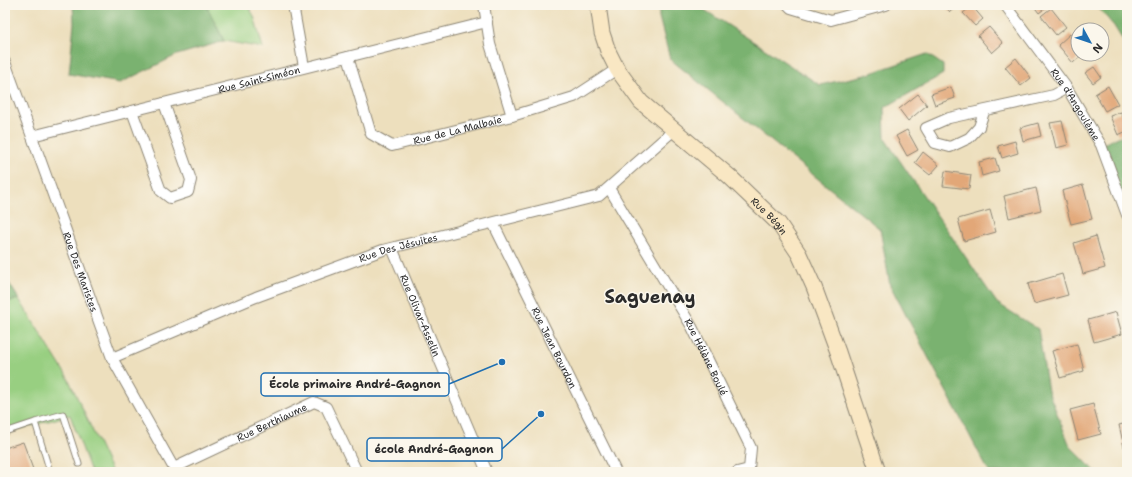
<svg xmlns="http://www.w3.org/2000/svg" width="1132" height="477" font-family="'Shantell Sans',sans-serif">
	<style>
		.green { fill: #98cf81; stroke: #627d56 }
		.forest { fill: #7ab26f; stroke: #526e4d }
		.building { fill: #e2a778 }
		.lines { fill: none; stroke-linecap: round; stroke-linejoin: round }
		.lane-casing { stroke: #8c8574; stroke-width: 7 }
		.street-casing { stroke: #8c8574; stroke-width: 12 }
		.secondary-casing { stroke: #8c8574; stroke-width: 17 }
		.lane { stroke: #fff; stroke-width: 5 }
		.street { stroke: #fff; stroke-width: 10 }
		.secondary { stroke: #f9e7c3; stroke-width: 15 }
		.labels { text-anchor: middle; stroke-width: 3; stroke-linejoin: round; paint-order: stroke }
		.street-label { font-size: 10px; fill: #2b2b2b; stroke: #fbf7ec }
		.town-label { font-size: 18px; font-weight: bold; fill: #2b2b2b; stroke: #fbf7ec }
		.leader { fill: none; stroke: #1f6fb2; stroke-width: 1.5 }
		.callout-dot { fill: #1f6fb2; stroke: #fbf7ec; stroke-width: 1.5 }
		.callout { fill: #fbf7ec; stroke: #1f6fb2; stroke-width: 1.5 }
		.callout-label { font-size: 11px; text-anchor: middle; font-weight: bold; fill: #2b2b2b }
	</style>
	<rect width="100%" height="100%" fill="#fbf7ec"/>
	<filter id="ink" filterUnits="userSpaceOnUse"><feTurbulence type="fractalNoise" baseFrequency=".025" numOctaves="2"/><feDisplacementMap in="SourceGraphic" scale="8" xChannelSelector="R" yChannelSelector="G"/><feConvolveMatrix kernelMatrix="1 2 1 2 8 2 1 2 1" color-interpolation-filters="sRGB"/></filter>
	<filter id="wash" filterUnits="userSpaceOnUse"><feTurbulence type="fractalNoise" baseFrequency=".012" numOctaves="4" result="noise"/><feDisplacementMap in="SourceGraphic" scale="16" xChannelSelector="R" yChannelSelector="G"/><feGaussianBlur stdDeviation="0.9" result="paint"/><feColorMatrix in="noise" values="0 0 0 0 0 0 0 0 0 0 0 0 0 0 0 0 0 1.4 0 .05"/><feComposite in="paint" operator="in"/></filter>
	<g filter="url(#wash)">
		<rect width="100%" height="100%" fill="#eddfbd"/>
		<path class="green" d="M206 5H248L254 16 263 48 224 41Z
			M19 299 68 378 112 472H91L70 415 5 433V302Z"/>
		<path class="forest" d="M73 5H206L224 41 177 55 120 83 69 74 74 23Z
			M659 5H697L820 85 865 75 927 54 943 65V74L884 108 885 139 997 303 1038 329 1048 391 1070 446 1096 472H989L890 285 880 229 670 59 659 17Z
			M1096 5H1127V47L1114 26Z
			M1127 133V196L1121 198 1101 145Z
			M5 277 19 299 5 302Z"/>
		<g id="blocks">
			<path class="building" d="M944 5H958L950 12Z
				M1033 5H1048V6L1039 13Z
				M972 6 983 19 975 26 963 13Z
				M1051 8 1066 27 1056 35 1041 16Z
				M989 27 1003 43 992 53 978 36Z
				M1070 34 1078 44V54H1083L1073 63 1058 45Z
				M1016 58 1031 78 1021 86 1005 67Z
				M1094 67 1101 77 1093 83 1085 73Z
				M1108 86 1118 104 1105 111 1095 94Z
				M951 87 955 98 935 105 931 94Z
				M918 94 927 105 908 121 899 109Z
				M1121 112 1127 126V131L1118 135 1110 116Z
				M1062 121 1068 145 1056 148 1050 123Z
				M1038 123 1041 136 1023 141 1020 128Z
				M907 130 918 150 907 156 896 136Z
				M1015 141 1018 153 1002 158 998 146Z
				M923 152 939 165 930 175 915 163Z
				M995 158 999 171 982 176 979 162Z
				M945 171 971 175 969 189 943 186Z
				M1083 185 1092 219 1071 224 1062 191Z
				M1036 188 1041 210 1009 218 1004 196Z
				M990 210 996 232 964 241 958 219Z
				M1096 236 1105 268 1083 274 1074 243Z
				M1062 274 1068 295 1034 304 1028 284Z
				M1116 312 1122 334 1094 342 1088 320Z
				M1077 344 1084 371 1060 378 1052 351Z
				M1093 404 1101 434 1078 440 1070 410Z
				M1127 423V446L1124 447 1119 425Z
				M23 442 34 472H5V454H7L5 448Z"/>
		</g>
	</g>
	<g filter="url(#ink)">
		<use href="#blocks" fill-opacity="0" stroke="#8c8574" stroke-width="1"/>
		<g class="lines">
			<g class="lane-casing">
				<path id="lane" d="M35 422 63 414 79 464
					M5 432 35 422 50 472"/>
			</g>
			<g class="street-casing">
				<g id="street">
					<path d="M293 5 304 67"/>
					<path d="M484 5 490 44 512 116"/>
					<path d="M788 5 791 8 831 20 886 5"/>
					<path id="s1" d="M1005 5 1067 88 1101 145 1127 215"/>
					<path id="s2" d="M348 57 371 134 392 146 512 116 574 97 617 69"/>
					<path id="s3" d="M5 62 112 358 176 472"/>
					<path d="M132 111 161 191 170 198 188 192 191 180 164 103"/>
					<path d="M984 112 979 127 969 138 950 147 935 143 926 128 949 118 1054 95 1067 88"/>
					<path id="s4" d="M32 136 487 22"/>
					<path id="s5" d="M609 188 692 327 751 448 749 469 737 472"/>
					<path id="s6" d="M493 223 616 472"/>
					<path id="s7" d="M392 248 487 472"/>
					<path id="s8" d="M112 358 256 297 383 250 599 196 674 130"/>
					<path id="s9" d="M174 468 314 402 326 407 357 472"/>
				</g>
			</g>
			<g class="secondary-casing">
				<g id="secondary">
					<path id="s10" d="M598 5 602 33 608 51 617 69 641 102 729 176 779 224 799 254 814 287 838 352 878 472"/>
				</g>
			</g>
			<use href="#lane" class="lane"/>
			<use href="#street" class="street"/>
			<use href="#secondary" class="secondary"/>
		</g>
	</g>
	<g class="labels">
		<g class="street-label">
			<text dy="4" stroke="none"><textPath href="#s4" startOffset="234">Rue Saint-Siméon</textPath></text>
			<text dy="4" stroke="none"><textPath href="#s1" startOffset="122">Rue d'Angoulème</textPath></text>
			<text dy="4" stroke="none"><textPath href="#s2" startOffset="172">Rue de La Malbaie</textPath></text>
			<text dy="4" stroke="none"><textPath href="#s10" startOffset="280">Rue Bégin</textPath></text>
			<text dy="4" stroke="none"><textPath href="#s8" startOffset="307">Rue Des Jésuites</textPath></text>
			<text dy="4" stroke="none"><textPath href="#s3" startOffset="223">Rue Des Maristes</textPath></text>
			<text dy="4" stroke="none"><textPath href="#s7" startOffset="73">Rue Olivar-Asselin</textPath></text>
			<text dy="4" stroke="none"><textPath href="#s6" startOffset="139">Rue Jean Bourdon</textPath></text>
			<text dy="4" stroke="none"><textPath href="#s5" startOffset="195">Rue Hélène Boulé</textPath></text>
			<text dy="4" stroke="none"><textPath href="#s9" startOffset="108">Rue Berthiaume</textPath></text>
		</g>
		<g class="town-label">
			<text x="650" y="303">Saguenay</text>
		</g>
	</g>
	<path class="leader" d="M502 362L449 384M541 414L502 449"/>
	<g class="callout-dot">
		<circle cx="502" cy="362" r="4"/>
		<circle cx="541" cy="414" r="4"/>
	</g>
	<g class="callout">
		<rect x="261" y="373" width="188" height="23" rx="4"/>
		<rect x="367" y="438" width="135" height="23" rx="4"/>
	</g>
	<g class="callout-label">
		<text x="355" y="388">École primaire André-Gagnon</text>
		<text x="434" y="453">école André-Gagnon</text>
	</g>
	<rect width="1132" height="477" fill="none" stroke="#fbf7ec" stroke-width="20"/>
	<g transform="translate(1090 42) rotate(130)"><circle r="19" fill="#fbf7ec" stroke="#a8a59f"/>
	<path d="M0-3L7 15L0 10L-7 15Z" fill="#1f6fb2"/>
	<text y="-6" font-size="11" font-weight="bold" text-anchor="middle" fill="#2b2b2b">N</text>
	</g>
</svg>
